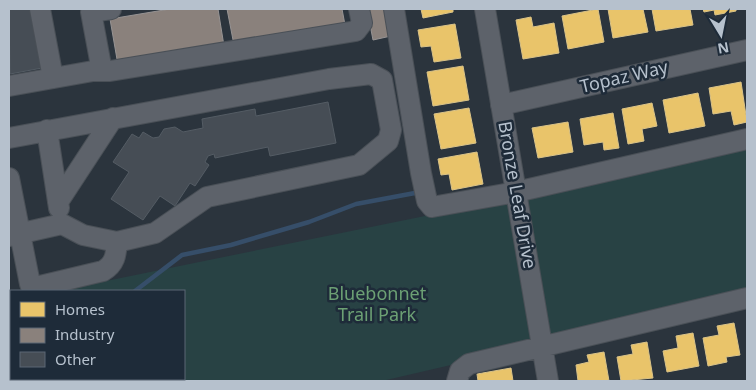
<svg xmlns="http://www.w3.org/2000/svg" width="756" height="390" font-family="'Noto Sans',sans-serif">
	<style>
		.green { fill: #284244 }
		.homes { fill: #e9c46a; stroke: #dac388 }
		.industry { fill: #8a817c; stroke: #979494 }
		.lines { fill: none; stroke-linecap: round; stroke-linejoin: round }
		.stream { stroke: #364e69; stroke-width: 4.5 }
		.building { fill: #464d55; stroke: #545c64 }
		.minor-casing { stroke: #4a5057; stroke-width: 22 }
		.minor { stroke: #5d626a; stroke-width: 20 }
		.labels { text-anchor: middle; stroke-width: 5; stroke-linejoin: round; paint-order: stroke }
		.street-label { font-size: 18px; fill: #b6c1cd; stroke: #1e2b39 }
		.park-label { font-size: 18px; fill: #6ca074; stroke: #1e2b39 }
	</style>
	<rect width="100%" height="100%" fill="#2b343d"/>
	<path class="green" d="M747 143V296L382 381H21L20 379H184V291H57L425 216Z"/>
	<path class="homes" d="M421 9H453V12L423 18Z
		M598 9 604 42 568 49 562 16Z
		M608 9H643L648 32 613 38Z
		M652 9H690L693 25 656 31Z
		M703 9H736V11L715 15 714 10 704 12Z
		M531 17 533 27 554 23 559 53 523 59 516 20Z
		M455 24 461 58 434 62 431 46 421 47 418 30Z
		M463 66 469 100 433 106 427 72Z
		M741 82 747 122 734 125 731 111 713 114 709 88Z
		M698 93 705 126 669 133 663 100Z
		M652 103 657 126 642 129 644 141 628 144 622 109Z
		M469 108 476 143 441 149 434 114Z
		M613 113 619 148 604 150 603 142 584 145 580 119Z
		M568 122 573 152 538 158 532 128Z
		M477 152 483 184 452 190 449 174 441 175 438 159Z
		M734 323 740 355 726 357 727 362 708 366 703 338 719 335 717 326Z
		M693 333 699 366 667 372 663 351 678 348 676 336Z
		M647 342 653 378 621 381 617 357 633 354 631 345Z
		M604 352 609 381H578L576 365 589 362 587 355Z
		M511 368 513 381H478L477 374Z"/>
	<path class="industry" d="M170 9H218L224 46 118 65 110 19Z
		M227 9H342L345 25 234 45Z
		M367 9H387L391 36 373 40Z"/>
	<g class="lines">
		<path class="stream" d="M135 291 182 255 231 245 309 222 356 204 415 193"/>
	</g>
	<path class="building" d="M9 9H31L42 68 10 74Z
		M328 102 336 143 270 156 268 147 215 158 214 154 208 156 205 162 209 165 195 186 190 183 175 206 160 196 143 220 111 199 129 172 113 162 132 134 139 138 143 132 153 138 159 137 164 129 175 127 183 132 203 128 202 119 255 109 256 116Z"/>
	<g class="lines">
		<g class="minor-casing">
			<path id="minor" d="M40 9 53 78
				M394 9 421 173 427 201 432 207 516 192 747 139
				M485 9 548 381
				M102 71 91 12 111 9
				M9 86 93 71H110L356 31 362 23 359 9
				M501 105 747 50
				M47 130 59 208
				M9 138 329 79 371 74 382 80 391 130 388 141 359 165 207 197 155 233 117 242 83 235 62 224 9 236
				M9 178 30 284 40 286 103 271C115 264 116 255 117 242
				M58 202 113 118
				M457 381 460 371 469 364 747 298"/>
		</g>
		<use href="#minor" class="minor"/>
	</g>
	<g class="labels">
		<g class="street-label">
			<text transform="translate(624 77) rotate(-13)" y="6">Topaz Way</text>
			<text transform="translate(517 195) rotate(80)" y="6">Bronze Leaf Drive</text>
		</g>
		<g class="park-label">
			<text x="377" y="300">Bluebonnet<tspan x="377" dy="21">Trail Park</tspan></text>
		</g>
	</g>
	<rect width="756" height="390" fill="none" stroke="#b6c1cd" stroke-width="20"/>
	<rect x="10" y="290" width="175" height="90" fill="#1e2b39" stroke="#5b6774"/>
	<rect x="20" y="302" width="25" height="15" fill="#e9c46a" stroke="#5b6774"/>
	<text x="55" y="315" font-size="15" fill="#b6c1cd">Homes</text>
	<rect x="20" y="328" width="25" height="15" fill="#8a817c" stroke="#5b6774"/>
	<text x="55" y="340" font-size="15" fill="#b6c1cd">Industry</text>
	<rect x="20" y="352" width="25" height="15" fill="#464d55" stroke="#5b6774"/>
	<text x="55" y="365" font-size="15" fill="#b6c1cd">Other</text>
	<g transform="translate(721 35) rotate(170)" stroke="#1e2b39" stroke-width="4" paint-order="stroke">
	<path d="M0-4L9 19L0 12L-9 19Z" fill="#b6c1cd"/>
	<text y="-8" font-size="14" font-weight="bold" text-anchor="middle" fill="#b6c1cd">N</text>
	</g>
</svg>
